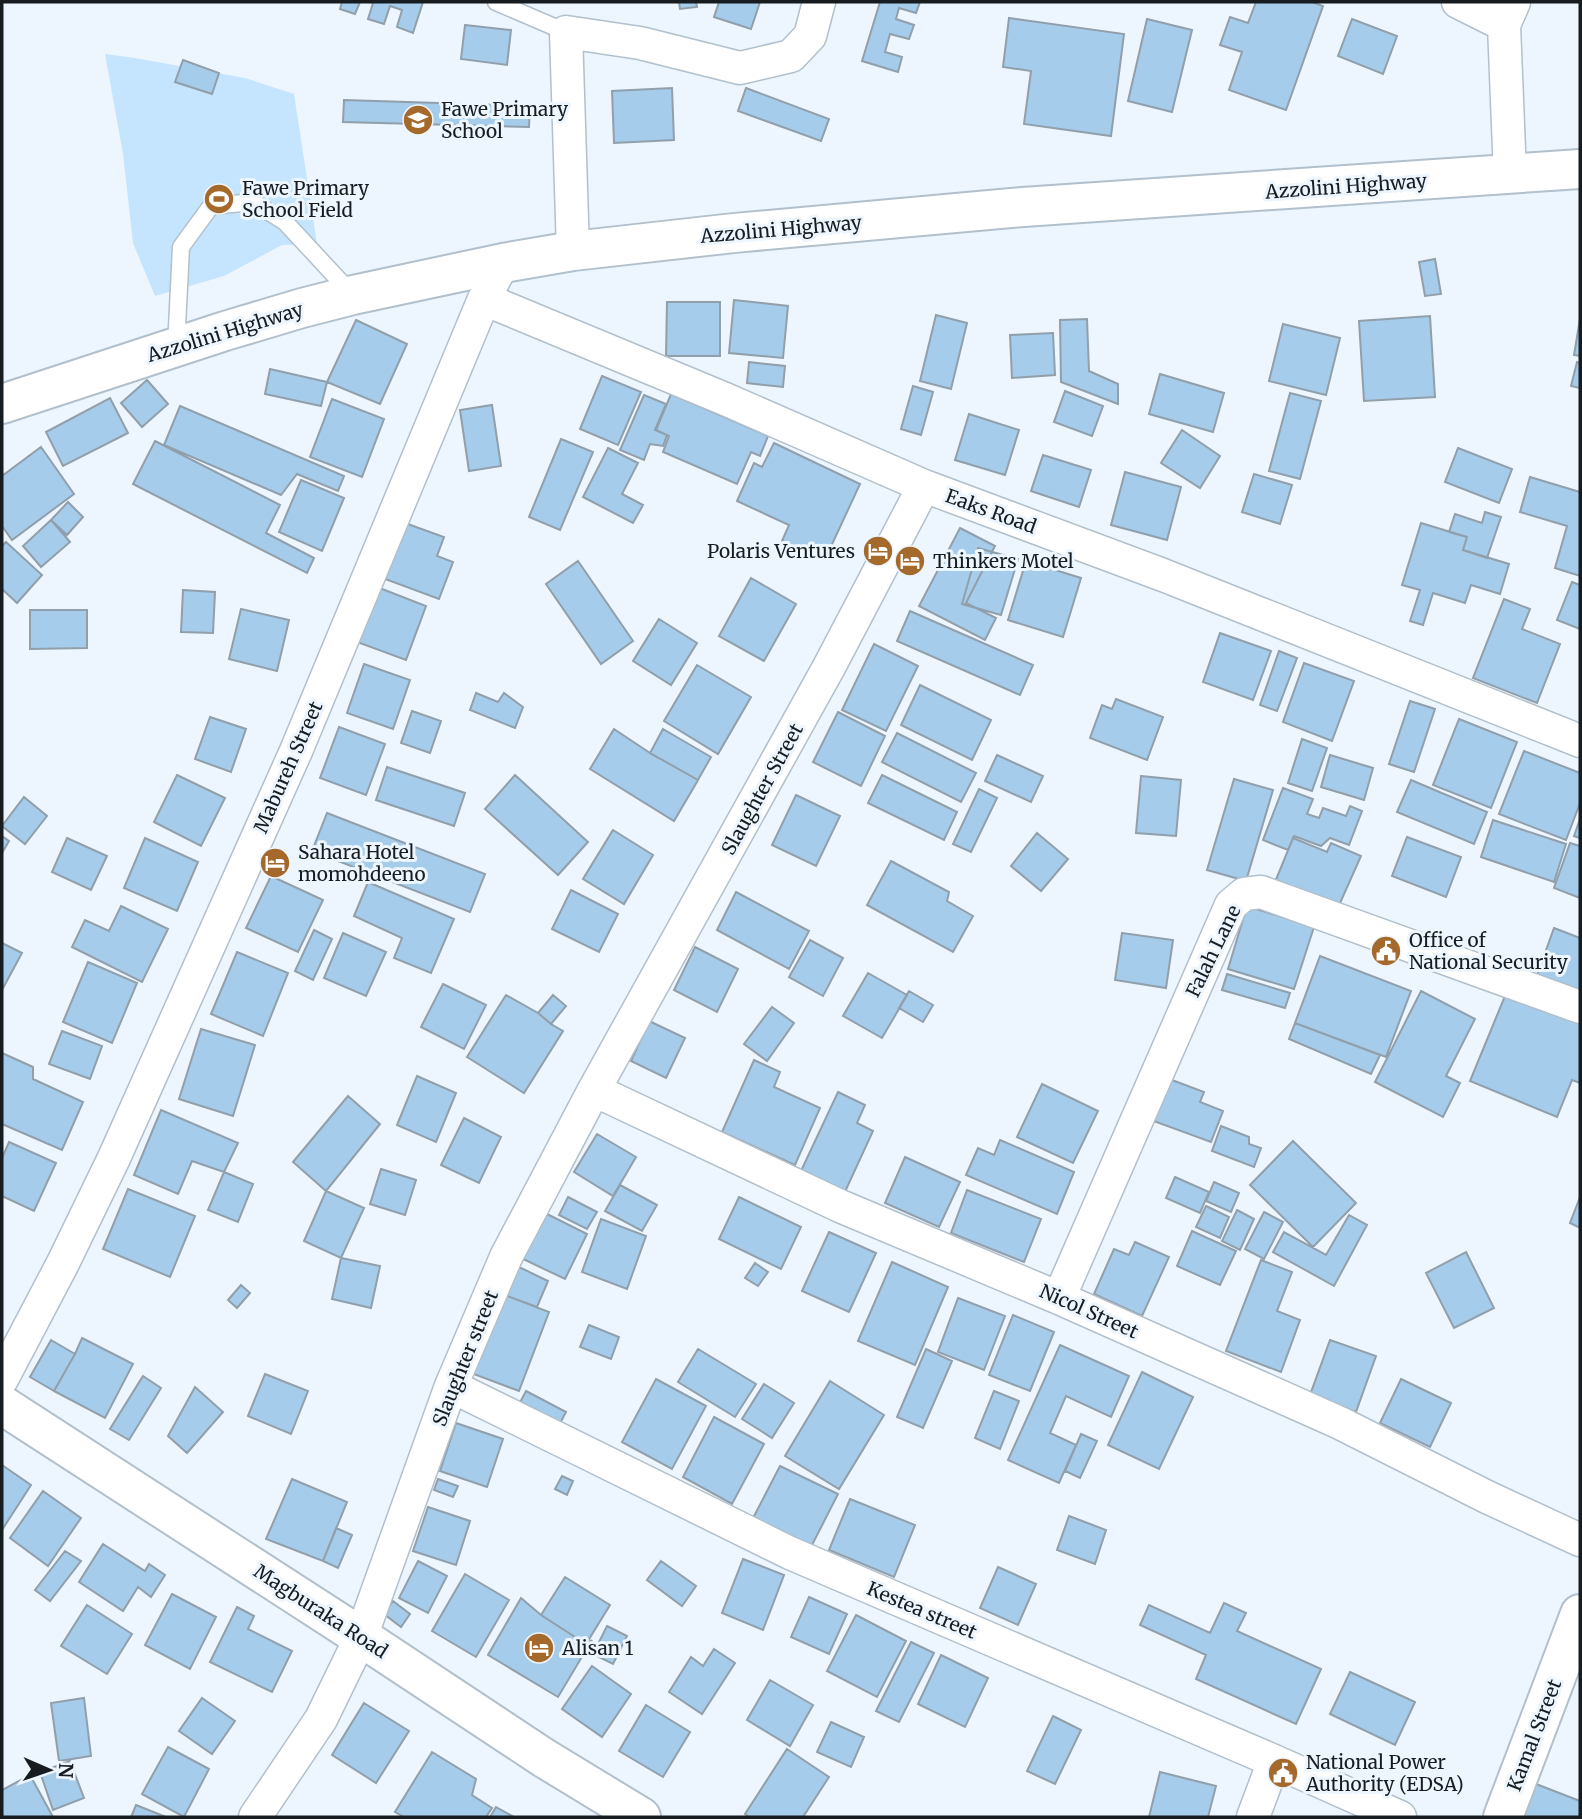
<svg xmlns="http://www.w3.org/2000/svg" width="1582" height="1819" font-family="Merriweather,serif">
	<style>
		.green { fill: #c5e4fd }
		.building { fill: #a5cceb; stroke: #919fab; stroke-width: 2 }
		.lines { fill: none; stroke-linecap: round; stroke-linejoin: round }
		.service-casing { stroke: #b1c0cc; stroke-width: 19 }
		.minor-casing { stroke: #b1c0cc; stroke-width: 35 }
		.tertiary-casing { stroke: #b1c0cc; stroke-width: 42 }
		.primary-casing { stroke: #b1c0cc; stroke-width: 42 }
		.service { stroke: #fff; stroke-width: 16 }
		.minor { stroke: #fff; stroke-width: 32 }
		.tertiary { stroke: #fff; stroke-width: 38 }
		.primary { stroke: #fff; stroke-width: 38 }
		.labels { text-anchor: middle; stroke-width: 6; stroke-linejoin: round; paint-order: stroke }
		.poi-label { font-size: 19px; fill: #161c20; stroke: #edf6fe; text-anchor: start }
		.street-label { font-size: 19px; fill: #161c20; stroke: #edf6fe }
	</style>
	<rect width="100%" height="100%" fill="#edf6fe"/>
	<path class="green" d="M105 54 135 58 245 78 294 94 317 244 282 245 224 276 155 296 133 243 123 154Z"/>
	<path class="building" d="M342 2H360L355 14 340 9Z
		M370 2H423L413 33 397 27 402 10 390 6 384 24 368 19 373 3Z
		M679 2H696L697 7 680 9Z
		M719 2H760L751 29 714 17Z
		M880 2H920L916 13 899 8 896 19 914 25 909 39 890 34 885 52 902 57 898 72 862 61Z
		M1256 2H1312L1323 6 1286 110 1229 90 1242 52 1220 45 1230 17 1248 23Z
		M1009 18 1124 34 1111 136 1024 124 1031 71 1003 67Z
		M1147 19 1192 30 1172 112 1128 101Z
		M1352 19 1397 36 1383 74 1338 56Z
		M465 25 511 30 507 65 461 59Z
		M183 60 219 73 212 94 175 82Z
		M672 88 674 140 614 143 612 91Z
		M746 88 829 119 821 141 738 111Z
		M344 100 530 106 529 127 343 122Z
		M1435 259 1441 294 1425 296 1419 262Z
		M734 300 788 306 783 358 729 353Z
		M667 302H720V356H666Z
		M936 315 967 323 951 389 920 381Z
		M1430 316 1435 397 1364 401 1359 321Z
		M1087 319 1089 371 1118 384V404L1061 382 1060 320Z
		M1580 319V356L1574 355Z
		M356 320 407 344 380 404 327 382Z
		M1283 324 1340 338 1326 395 1269 381Z
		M1053 333 1055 375 1012 378 1010 335Z
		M749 362 785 366 783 387 747 383Z
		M1577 362 1580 363V388L1571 386Z
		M270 369 327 382 321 406 265 394Z
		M1160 374 1224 393 1213 432 1149 414Z
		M602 376 641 392 618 445 580 429Z
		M147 380 168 404 142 427 121 403Z
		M913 386 933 392 921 435 901 429Z
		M1065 391 1103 406 1092 436 1054 422Z
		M1290 393 1321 401 1300 479 1269 471Z
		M671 394 768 436 760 456 751 452 737 484 663 452 669 436 656 430Z
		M644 395 666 404 655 430 667 435 663 446 650 444 644 460 620 450Z
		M110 398 128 433 63 466 46 432Z
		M332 399 384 419 362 477 310 457Z
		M492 405 501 466 469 471 460 410Z
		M180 406 344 476 338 491 297 474 281 495 164 445Z
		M969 414 1019 430 1005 475 955 460Z
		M1182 430 1220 456 1200 488 1161 463Z
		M561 439 593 452 560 530 529 517Z
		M155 441 280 505 266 533 314 558 307 573 133 484Z
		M774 443 860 484 828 553 810 545 804 552 782 541 789 525 737 501 754 463 762 467Z
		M41 447 74 494 12 540 2 526V476Z
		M608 448 638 463 622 494 643 505 633 523 583 497Z
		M1458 448 1512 469 1499 503 1445 482Z
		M1043 455 1091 470 1079 507 1031 491Z
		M1125 472 1181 487 1167 540 1111 525Z
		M1254 474 1292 485 1280 524 1242 512Z
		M1530 477 1580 492V576L1555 568 1567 526 1520 512Z
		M301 480 344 498 322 551 279 532Z
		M68 502 83 517 67 535 51 520Z
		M1485 512 1501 517 1487 558 1463 550 1467 537 1449 532 1455 514 1482 523Z
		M51 520 70 542 41 567 23 546Z
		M405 523 444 537 437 556 453 562 439 599 385 579Z
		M1421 523 1467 537 1463 550 1509 564 1500 594 1471 585 1465 603 1433 593 1423 625 1410 621 1420 590 1402 585Z
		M960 528 995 546 966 603 996 618 985 640 919 606Z
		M6 542 42 575 17 603 2 589V546Z
		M978 548 1018 559 1001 615 962 604Z
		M578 561 633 641 601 664 546 584Z
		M1026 561 1081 578 1063 637 1008 620Z
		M751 578 796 604 764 661 719 636Z
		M1572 582 1580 585V629L1557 620Z
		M377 587 426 606 406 660 357 642Z
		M183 590 215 592 213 633 181 632Z
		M1504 599 1530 609 1522 629 1560 644 1537 703 1473 678Z
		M241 609 289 620 277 671 229 659Z
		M30 610H87V648L30 649Z
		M910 611 1033 665 1020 695 897 641Z
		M659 619 697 643 671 685 633 661Z
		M1220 633 1271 651 1253 700 1203 682Z
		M874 644 918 666 886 731 842 710Z
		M1279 651 1297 658 1277 711 1260 705Z
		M1304 663 1354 681 1332 741 1283 722Z
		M364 664 410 680 393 729 347 713Z
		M697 665 751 697 718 754 664 721Z
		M920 685 991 720 972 760 901 725Z
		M476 693 498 702 504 693 523 707 515 728 470 710Z
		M1116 699 1163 717 1147 760 1090 738 1102 705 1112 709Z
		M1410 701 1435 709 1414 772 1389 764Z
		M412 711 441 721 430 753 401 743Z
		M838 712 885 736 861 786 813 762Z
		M210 717 246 729 231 772 195 759Z
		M1459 719 1517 742 1491 808 1433 785Z
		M339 727 385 744 366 795 320 778Z
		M614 729 650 753 698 780 674 821 590 769Z
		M663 729 711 757 698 780 650 753Z
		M897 733 976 773 961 802 882 762Z
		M1302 739 1327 748 1312 791 1288 783Z
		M1524 751 1580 773V803L1566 840 1499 814Z
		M997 755 1043 776 1031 802 985 781Z
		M1330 755 1373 768 1364 800 1321 787Z
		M387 767 465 793 454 826 376 800Z
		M177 775 225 798 201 846 154 822Z
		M515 775 588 842 558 875 485 809Z
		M882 775 957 812 944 840 868 803Z
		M1141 776 1181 780 1176 836 1136 833Z
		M1234 779 1273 790 1246 881 1207 870Z
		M1411 780 1487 812 1474 844 1397 812Z
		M1283 788 1313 799 1307 814 1319 818 1323 808 1346 816 1350 806 1362 811 1349 845 1330 838 1321 846 1294 836 1288 850 1263 840Z
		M979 789 997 798 971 852 953 844Z
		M796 795 840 816 816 866 772 845Z
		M24 797 47 816 25 844 2 826Z
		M327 813 485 874 470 912 312 851Z
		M1580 819V838L1574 836Z
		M1493 820 1566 844 1554 882 1481 857Z
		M613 830 653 855 624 904 583 879Z
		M1037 833 1068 859 1041 891 1011 866Z
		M2 836 9 841 2 853Z
		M1407 837 1461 857 1446 897 1392 876Z
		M67 838 107 856 91 890 52 872Z
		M145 838 198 862 177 911 124 888Z
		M1293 838 1327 852 1331 843 1361 856 1337 910 1275 882Z
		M1570 843 1580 846V898L1554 888Z
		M891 861 949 892 947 901 973 916 953 952 867 905Z
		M271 876 323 900 298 952 246 928Z
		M368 882 454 919 431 973 394 958 402 938 354 916Z
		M571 890 618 914 599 952 552 929Z
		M736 892 809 931 789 969 717 930Z
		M121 906 168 929 142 982 72 947 85 920 109 931Z
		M1247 906 1314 927 1294 989 1228 969Z
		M1554 928 1580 938V994L1536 978Z
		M314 930 332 939 313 980 295 971Z
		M343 933 386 952 366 996 324 978Z
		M1122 933 1173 940 1166 988 1115 980Z
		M810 940 843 958 823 996 789 977Z
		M2 943 22 953 2 990Z
		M695 947 738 969 717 1012 674 990Z
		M237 952 288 973 263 1036 211 1014Z
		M1320 956 1411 991 1386 1057 1295 1023Z
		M88 962 137 983 112 1043 63 1022Z
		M868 973 907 995 882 1038 843 1016Z
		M1227 974 1290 993 1285 1008 1222 990Z
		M443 984 486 1005 464 1049 421 1027Z
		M909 991 933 1005 923 1022 899 1008Z
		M1421 991 1475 1019 1446 1076 1460 1083 1443 1117 1375 1082Z
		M1507 991 1580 1022V1083L1572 1080 1557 1117 1470 1081Z
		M506 995 538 1013 551 1024 563 1031 524 1093 467 1057Z
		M553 995 566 1006 551 1024 538 1013Z
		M772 1007 794 1023 767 1061 744 1044Z
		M649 1021 685 1038 666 1078 631 1061Z
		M1295 1023 1380 1055 1371 1074 1289 1039Z
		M201 1029 255 1045 233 1116 179 1099Z
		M62 1031 102 1046 90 1079 49 1064Z
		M2 1053 33 1067V1079L83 1102 62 1150 2 1124Z
		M754 1060 780 1072 774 1087 820 1108 795 1165 722 1132Z
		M417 1076 456 1093 436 1142 397 1125Z
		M1164 1077 1204 1092 1200 1102 1223 1111 1211 1142 1148 1119Z
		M1042 1084 1098 1111 1073 1163 1017 1137Z
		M838 1092 865 1105 857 1123 873 1131 844 1194 800 1173Z
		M348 1096 380 1124 326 1191 293 1162Z
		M161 1110 238 1143 224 1172 192 1161 178 1194 134 1175Z
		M464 1118 501 1137 479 1183 441 1165Z
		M1221 1126 1249 1137V1144L1261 1148 1254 1167 1212 1151Z
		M597 1134 636 1157 613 1196 574 1172Z
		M1000 1140 1074 1172 1057 1214 966 1175 978 1148 994 1155Z
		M1293 1141 1356 1203 1313 1247 1250 1185Z
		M9 1142 56 1163 34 1211 2 1196V1158Z
		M905 1157 960 1182 939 1227 885 1203Z
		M381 1169 416 1180 405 1215 370 1204Z
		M224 1172 253 1184 238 1222 208 1210Z
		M1175 1177 1209 1192 1200 1213 1166 1198Z
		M1214 1182 1239 1193 1231 1212 1206 1201Z
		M620 1185 657 1205 642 1231 605 1211Z
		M128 1189 195 1216 170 1277 103 1249Z
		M967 1190 1041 1219 1024 1262 951 1233Z
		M326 1191 364 1208 341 1258 304 1241Z
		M568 1197 597 1212 587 1229 559 1215Z
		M739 1197 801 1227 781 1269 719 1239Z
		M1580 1197V1228L1570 1223Z
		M1206 1206 1229 1217 1220 1238 1196 1227Z
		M1237 1210 1254 1219 1240 1250 1222 1241Z
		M541 1211 587 1234 565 1279 519 1257Z
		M1264 1212 1283 1222 1264 1259 1245 1249Z
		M1349 1215 1367 1225 1334 1286 1273 1252 1284 1232 1326 1255Z
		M601 1219 646 1236 627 1289 582 1272Z
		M1192 1231 1236 1251 1220 1285 1177 1266Z
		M829 1232 876 1253 849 1312 802 1291Z
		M1135 1242 1169 1257 1142 1316 1094 1294 1114 1249 1129 1255Z
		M1466 1252 1494 1308 1454 1328 1426 1273Z
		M341 1258 380 1266 371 1308 332 1299Z
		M1261 1260 1292 1272 1277 1311 1300 1320 1281 1372 1226 1351Z
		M892 1262 948 1287 915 1365 858 1341Z
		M755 1263 768 1272 758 1286 745 1278Z
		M519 1267 548 1281 537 1307 502 1294Z
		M241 1285 250 1293 237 1308 228 1300Z
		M502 1294 549 1312 519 1391 471 1373Z
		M958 1298 1005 1316 984 1370 938 1352Z
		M1013 1315 1054 1332 1030 1391 989 1375Z
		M589 1325 619 1337 611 1359 580 1347Z
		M82 1338 133 1364 105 1418 54 1391 75 1354Z
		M51 1340 75 1354 54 1391 30 1377Z
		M1330 1340 1376 1356 1356 1412 1310 1395Z
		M1060 1345 1129 1376 1111 1417 1066 1396 1050 1433 1076 1445 1059 1483 1008 1460Z
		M698 1349 756 1384 735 1417 678 1382Z
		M926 1349 952 1361 923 1428 897 1417Z
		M1142 1372 1193 1397 1159 1469 1108 1445Z
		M265 1374 308 1391 291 1434 248 1416Z
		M143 1376 161 1388 129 1440 110 1429Z
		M656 1379 706 1406 672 1469 622 1442Z
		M1401 1379 1451 1403 1430 1447 1380 1423Z
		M830 1381 884 1415 839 1489 785 1456Z
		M764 1384 794 1403 772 1438 742 1419Z
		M195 1387 223 1412 187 1453 168 1436Z
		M526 1391 566 1412 556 1431 516 1410Z
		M994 1391 1019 1401 1000 1449 975 1438Z
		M714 1417 764 1444 732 1504 683 1477Z
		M456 1423 503 1439 487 1487 440 1471Z
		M1081 1434 1097 1441 1080 1478 1065 1471Z
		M2 1465 31 1485 2 1530Z
		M780 1466 838 1494 810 1549 752 1520Z
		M562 1476 573 1481 567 1495 555 1489Z
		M292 1479 347 1502 323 1561 266 1539Z
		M438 1479 458 1486 453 1497 434 1490Z
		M43 1491 81 1518 48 1566 10 1538Z
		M850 1499 915 1525 894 1577 829 1550Z
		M428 1507 470 1521 456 1565 413 1551Z
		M1069 1516 1106 1530 1095 1564 1057 1550Z
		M336 1528 352 1535 338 1568 323 1561Z
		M103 1544 145 1571 149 1564 165 1575 151 1597 138 1587 123 1611 79 1582Z
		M65 1551 81 1561 50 1601 35 1590Z
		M743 1559 784 1575 763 1630 722 1613Z
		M418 1561 447 1576 428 1613 399 1598Z
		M661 1561 696 1586 682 1606 647 1580Z
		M998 1567 1036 1584 1018 1625 980 1608Z
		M465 1574 509 1600 476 1657 432 1631Z
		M565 1577 610 1605 586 1644 541 1615Z
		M172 1594 216 1617 190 1669 145 1645Z
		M809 1597 847 1614 829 1654 791 1637Z
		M521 1598 541 1615 586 1644 592 1640 558 1697 488 1655Z
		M393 1601 410 1614 401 1627 384 1614Z
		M1224 1603 1246 1613 1237 1631 1321 1669 1296 1724 1196 1679 1206 1655 1140 1625 1149 1605 1210 1633Z
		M87 1605 132 1634 107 1674 61 1646Z
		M237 1607 254 1616 248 1629 292 1651 272 1692 210 1662Z
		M856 1615 906 1641 877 1697 827 1671Z
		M607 1626 627 1636 613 1664 593 1654Z
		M911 1642 934 1653 899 1722 876 1711Z
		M714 1649 735 1663 702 1714 669 1692 691 1657 703 1666Z
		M941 1655 988 1678 965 1727 918 1704Z
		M592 1666 631 1694 602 1737 562 1709Z
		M1350 1672 1415 1702 1395 1745 1330 1714Z
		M770 1680 813 1705 790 1746 747 1720Z
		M84 1698 91 1756 59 1761 51 1703Z
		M202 1698 235 1721 212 1754 179 1731Z
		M364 1703 409 1731 376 1783 332 1755Z
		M646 1705 690 1732 663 1777 619 1751Z
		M1053 1716 1081 1730 1055 1784 1027 1771Z
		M831 1722 864 1737 851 1767 817 1752Z
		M168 1747 209 1769 184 1817 142 1794Z
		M787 1749 829 1777 803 1817H749L745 1814Z
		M432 1752 476 1779 472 1795 492 1808 486 1817H404L395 1812Z
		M70 1761 84 1798 53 1810 40 1772Z
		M1160 1772 1216 1786 1208 1817H1149Z
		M30 1775 53 1817H2V1790Z
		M1536 1784 1580 1801V1817H1522Z
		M136 1805 166 1817H131Z
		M496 1807 514 1817H490Z"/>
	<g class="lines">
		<g class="service-casing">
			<path id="service" d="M496 2 566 32
				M176 347 181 247 211 206 253 202 285 222 351 293"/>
		</g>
		<g class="minor-casing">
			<path id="minor" d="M1458 2 1504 25
				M1510 175 1504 25 1514 2
				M573 251 566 32 640 43 740 68 791 56 810 36 819 2
				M484 299 725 399 924 486 1163 575 1580 741
				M594 1090 840 1206 1059 1298 1340 1423 1487 1497 1580 1540
				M1059 1298 1231 905 1244 894 1261 892 1580 1007
				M2 1379 63 1263 114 1158 296 751 484 299 503 263
				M451 1386 790 1553 1274 1761 1400 1817
				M255 1817 321 1719 361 1637 451 1386 506 1257 594 1090 829 667 924 486
				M1253 1817 1274 1761"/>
		</g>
		<g class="tertiary-casing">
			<path id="tertiary" d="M2 1405 361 1637 544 1758 641 1817
				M1503 1817 1580 1614"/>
		</g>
		<g class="primary-casing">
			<path id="primary" d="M2 404 225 331 302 308 353 295 503 263 573 251 734 233 1023 207 1580 169"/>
		</g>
		<use href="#service" class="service"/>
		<use href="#minor" class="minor"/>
		<use href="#tertiary" class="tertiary"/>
		<use href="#primary" class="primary"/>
	</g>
	<defs>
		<g id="school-disc" transform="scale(1.575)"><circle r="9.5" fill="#a5692b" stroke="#edf6fe"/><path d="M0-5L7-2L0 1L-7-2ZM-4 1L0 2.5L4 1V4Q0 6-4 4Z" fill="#fff"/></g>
		<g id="stadium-disc" transform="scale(1.575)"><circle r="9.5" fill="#a5692b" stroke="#edf6fe"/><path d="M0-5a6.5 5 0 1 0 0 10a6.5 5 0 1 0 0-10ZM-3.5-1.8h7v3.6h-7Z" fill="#fff"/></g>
		<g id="hotel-disc" transform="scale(1.575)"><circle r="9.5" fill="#a5692b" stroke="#edf6fe"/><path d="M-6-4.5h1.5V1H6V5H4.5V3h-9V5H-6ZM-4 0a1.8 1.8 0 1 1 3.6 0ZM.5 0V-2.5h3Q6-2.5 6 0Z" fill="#fff"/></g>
		<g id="civic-disc" transform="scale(1.575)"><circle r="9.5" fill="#a5692b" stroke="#edf6fe"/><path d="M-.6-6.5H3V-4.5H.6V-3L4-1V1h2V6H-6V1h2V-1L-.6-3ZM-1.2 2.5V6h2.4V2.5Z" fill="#fff"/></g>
	</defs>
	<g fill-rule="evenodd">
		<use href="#school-disc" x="418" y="120"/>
		<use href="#stadium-disc" x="219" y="199"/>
		<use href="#hotel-disc" x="878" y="551"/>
		<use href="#hotel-disc" x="910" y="561"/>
		<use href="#hotel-disc" x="275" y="863"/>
		<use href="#civic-disc" x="1386" y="951"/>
		<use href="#hotel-disc" x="539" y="1648"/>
		<use href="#civic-disc" x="1283" y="1773"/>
	</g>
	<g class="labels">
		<g class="poi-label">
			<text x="441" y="116">Fawe Primary<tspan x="441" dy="22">School</tspan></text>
			<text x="242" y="195">Fawe Primary<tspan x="242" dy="22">School Field</tspan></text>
			<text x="855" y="558" text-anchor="end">Polaris Ventures</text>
			<text x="933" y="568">Thinkers Motel</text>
			<text x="298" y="859">Sahara Hotel<tspan x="298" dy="22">momohdeeno</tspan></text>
			<text x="1409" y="947">Office of<tspan x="1409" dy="22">National Security</tspan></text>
			<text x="562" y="1655">Alisan 1</text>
			<text x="1306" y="1769">National Power<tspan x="1306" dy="22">Authority (EDSA)</tspan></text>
		</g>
		<g class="street-label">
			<text transform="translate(1346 186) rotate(-4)" y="7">Azzolini Highway</text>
			<text transform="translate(781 229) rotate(-5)" y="7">Azzolini Highway</text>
			<text transform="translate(225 332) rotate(-17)" y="7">Azzolini Highway</text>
			<text transform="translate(991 511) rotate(20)" y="7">Eaks Road</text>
			<text transform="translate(288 767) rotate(-66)" y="7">Mabureh Street</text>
			<text transform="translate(762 789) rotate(-61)" y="7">Slaughter Street</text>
			<text transform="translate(1213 951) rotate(-64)" y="7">Falah Lane</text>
			<text transform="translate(1089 1311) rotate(24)" y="7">Nicol Street</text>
			<text transform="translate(465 1358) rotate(-68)" y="7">Slaughter street</text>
			<text transform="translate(922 1610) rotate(23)" y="7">Kestea street</text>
			<text transform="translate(321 1611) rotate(33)" y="7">Magburaka Road</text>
			<text transform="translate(1534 1735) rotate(-69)" y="7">Kamal Street</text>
		</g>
	</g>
	<rect width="1582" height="1819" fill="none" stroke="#161c20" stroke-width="7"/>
	<g transform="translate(49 1770) rotate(92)" stroke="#edf6fe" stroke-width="5" paint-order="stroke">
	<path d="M0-5L12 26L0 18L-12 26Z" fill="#161c20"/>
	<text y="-10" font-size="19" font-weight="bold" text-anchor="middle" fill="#161c20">N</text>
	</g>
</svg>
